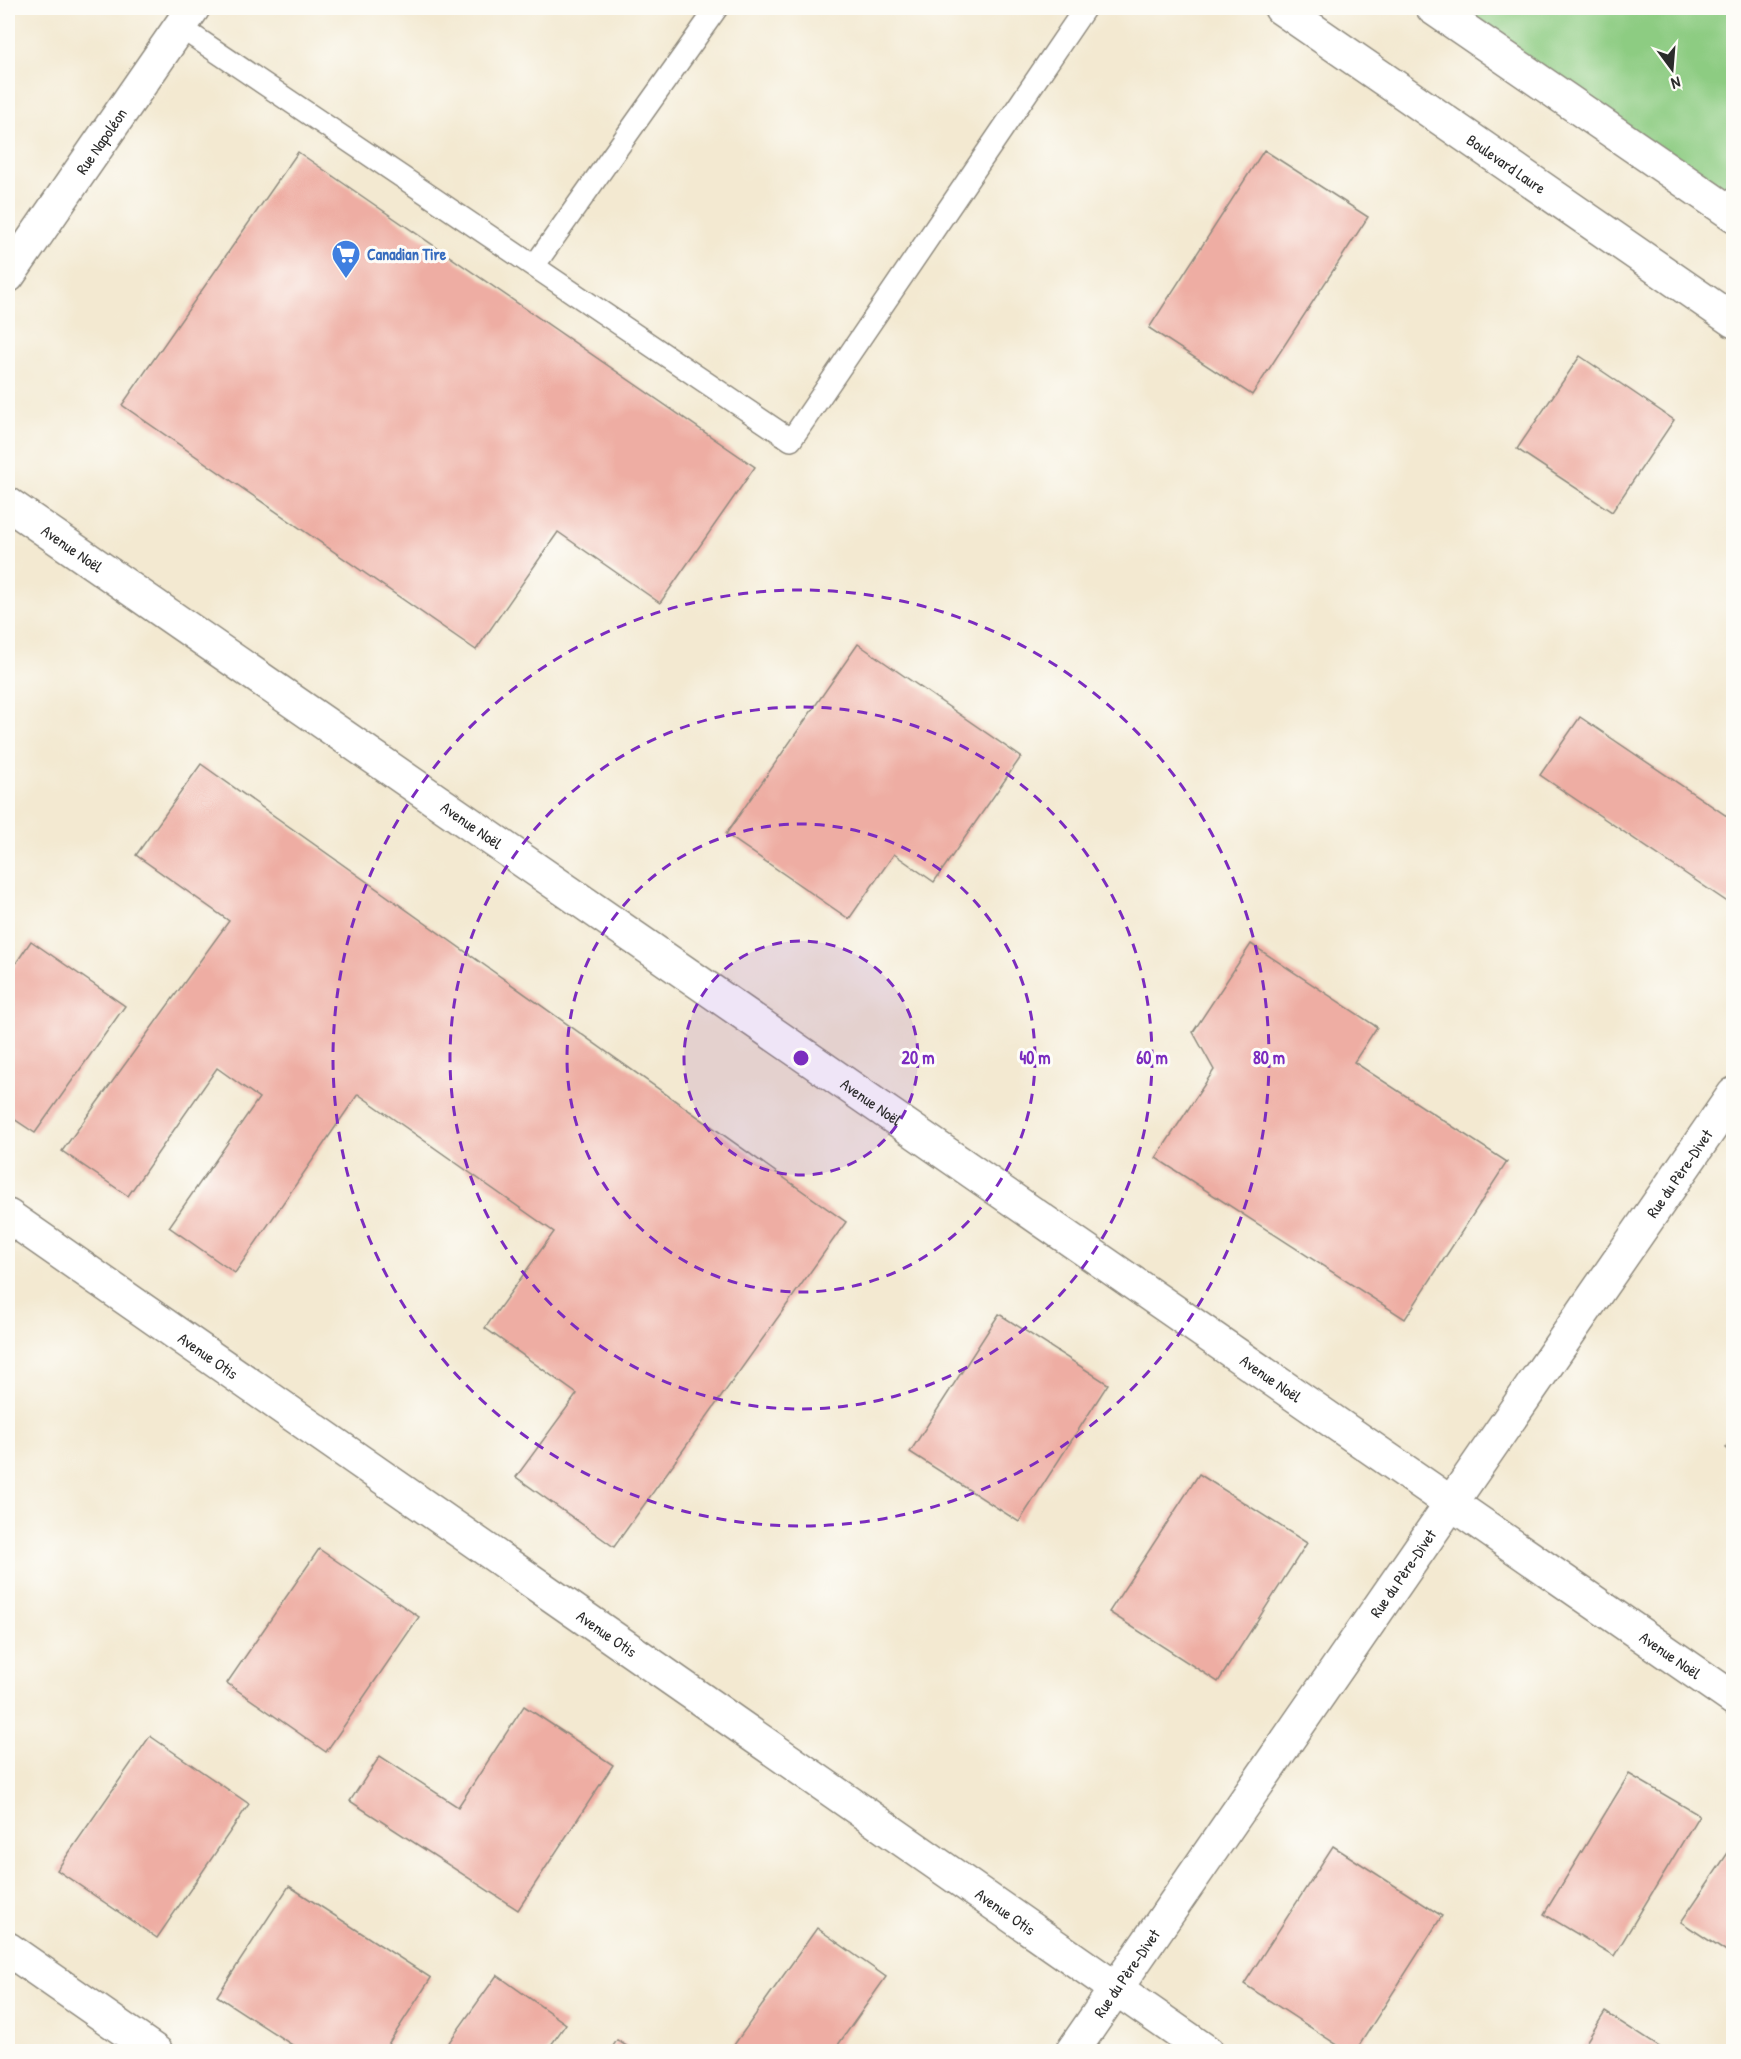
<svg xmlns="http://www.w3.org/2000/svg" width="1741" height="2059" font-family="'Patrick Hand',sans-serif">
	<style>
		.green { fill: #8dcc82; stroke: #5c7c56; stroke-width: 1.5 }
		.building { fill: #eeada3 }
		.lines { fill: none; stroke-linecap: round; stroke-linejoin: round }
		.service-casing { stroke: #8f8a7e; stroke-width: 24 }
		.minor-casing { stroke: #8f8a7e; stroke-width: 36 }
		.tertiary-casing { stroke: #8f8a7e; stroke-width: 36 }
		.trunk-casing { stroke: #8f8a7e; stroke-width: 36 }
		.service { stroke: #fff; stroke-width: 21 }
		.minor { stroke: #fff; stroke-width: 33 }
		.tertiary { stroke: #fff; stroke-width: 33 }
		.trunk { stroke: #fff; stroke-width: 33 }
		.ring { fill: none; stroke: #7b2cbf; stroke-width: 3; stroke-dasharray: 10 8 }
		.labels { text-anchor: middle; stroke-width: 6; stroke-linejoin: round; paint-order: stroke }
		.street-label { font-size: 16px; fill: #2b2b2b; stroke: #fdfcf7 }
		.shop-label { font-size: 16px; font-weight: bold; fill: #366cbe; stroke: #fdfcf7; text-anchor: start }
		.centre { fill: #7b2cbf; stroke: #fdfcf7; stroke-width: 3 }
		.ring-label { font-size: 18px; text-anchor: middle; font-weight: bold; fill: #7b2cbf; stroke: #fdfcf7; stroke-width: 6; stroke-linejoin: round; paint-order: stroke }
	</style>
	<rect width="100%" height="100%" fill="#fdfcf7"/>
	<filter id="ink" filterUnits="userSpaceOnUse"><feTurbulence type="fractalNoise" baseFrequency=".0167" numOctaves="2"/><feDisplacementMap in="SourceGraphic" scale="12" xChannelSelector="R" yChannelSelector="G"/><feConvolveMatrix kernelMatrix="1 2 1 2 8 2 1 2 1" color-interpolation-filters="sRGB"/></filter>
	<filter id="wash" filterUnits="userSpaceOnUse"><feTurbulence type="fractalNoise" baseFrequency=".008" numOctaves="4" result="noise"/><feDisplacementMap in="SourceGraphic" scale="24" xChannelSelector="R" yChannelSelector="G"/><feGaussianBlur stdDeviation="1.35" result="paint"/><feColorMatrix in="noise" values="0 0 0 0 0 0 0 0 0 0 0 0 0 0 0 0 0 1.4 0 .05"/><feComposite in="paint" operator="in"/></filter>
	<g filter="url(#wash)">
		<rect width="100%" height="100%" fill="#f3e9d1"/>
		<path class="green" d="M1433 8H1733V215Z"/>
		<g id="blocks">
			<path class="building" d="M1264 150 1368 217 1252 395 1149 328Z
				M298 152 755 467 660 603 558 532 476 650 122 405Z
				M1580 356 1674 420 1612 512 1517 449Z
				M858 644 1021 757 934 882 894 854 849 919 726 834Z
				M1580 717 1734 821V897L1729 903 1540 775Z
				M201 764 846 1222 614 1547 516 1477 577 1394 485 1328 554 1232 358 1094 235 1273 169 1227 259 1098 217 1068 128 1196 62 1151 229 921 136 855Z
				M31 941 125 1006 35 1133 8 1115V975Z
				M1251 944 1377 1027 1354 1062 1507 1162 1405 1319 1156 1158 1214 1070 1193 1032Z
				M999 1314 1108 1384 1019 1522 910 1452Z
				M1734 1437V1455L1726 1448Z
				M1199 1474 1307 1543 1218 1682 1109 1612Z
				M319 1549 419 1617 326 1752 227 1683Z
				M524 1706 613 1765 518 1910 350 1801 380 1756 458 1807Z
				M150 1736 249 1804 157 1938 57 1870Z
				M1629 1774 1699 1815 1614 1956 1544 1914Z
				M1734 1844V1957L1681 1922Z
				M1333 1846 1442 1916 1355 2052H1348L1244 1984Z
				M289 1886 431 1978 383 2052H303L217 1996Z
				M817 1928 886 1977 833 2052H729Z
				M497 1975 566 2024 546 2052H442Z
				M1605 2012 1667 2052H1580Z
				M617 2040 636 2052H609Z"/>
		</g>
	</g>
	<g filter="url(#ink)">
		<use href="#blocks" fill-opacity="0" stroke="#8f8a7e" stroke-width="1.5"/>
		<g class="lines">
			<g class="service-casing">
				<path id="service" d="M180 27 791 440 1085 8
					M534 266 717 8"/>
			</g>
			<g class="minor-casing">
				<g id="minor">
					<path id="s1" d="M8 504 1734 1699"/>
					<path id="s2" d="M8 1216 1207 2052"/>
					<path d="M8 1949 156 2052"/>
					<path id="s3" d="M1072 2052 1734 1094"/>
				</g>
			</g>
			<g class="tertiary-casing">
				<g id="tertiary">
					<path id="s4" d="M8 276 193 8"/>
				</g>
			</g>
			<g class="trunk-casing">
				<g id="trunk">
					<path id="s5" d="M1281 8 1734 321"/>
					<path d="M1433 8 1734 215"/>
				</g>
			</g>
			<use href="#service" class="service"/>
			<use href="#minor" class="minor"/>
			<use href="#tertiary" class="tertiary"/>
			<use href="#trunk" class="trunk"/>
		</g>
	</g>
	<circle cx="801" cy="1058" r="117" fill="#7b2cbf" fill-opacity=".12"/>
	<g class="ring">
		<circle cx="801" cy="1058" r="117"/>
		<circle cx="801" cy="1058" r="234"/>
		<circle cx="801" cy="1058" r="351"/>
		<circle cx="801" cy="1058" r="468"/>
	</g>
	<defs>
		<g id="supermarket-pin" transform="scale(1.5)"><path d="M0 17L-7.5 6A9.5 9.5 0 1 1 7.5 6Z" fill="#3f7fe0" stroke="#fdfcf7"/><path d="M-6-5.5h2.5l.6 2H6L4.5 2H-2.5L-4.4-4H-6ZM-1.5 3.2a1.3 1.3 0 1 0 .1 0ZM3 3.2a1.3 1.3 0 1 0 .1 0Z" fill="#fff"/></g>
	</defs>
	<g fill-rule="evenodd">
		<use href="#supermarket-pin" x="346" y="254"/>
	</g>
	<g class="labels">
		<g class="street-label">
			<text dy="6" stroke="none"><textPath href="#s4" startOffset="164">Rue Napoléon</textPath></text>
			<text dy="6" stroke="none"><textPath href="#s5" startOffset="274">Boulevard Laure</textPath></text>
			<text dy="6" stroke="none"><textPath href="#s1" startOffset="78">Avenue Noël</textPath></text>
			<text dy="6" stroke="none"><textPath href="#s1" startOffset="564">Avenue Noël</textPath></text>
			<text dy="6" stroke="none"><textPath href="#s1" startOffset="1050">Avenue Noël</textPath></text>
			<text dy="6" stroke="none"><textPath href="#s3" startOffset="1068">Rue du Père-Divet</textPath></text>
			<text dy="6" stroke="none"><textPath href="#s2" startOffset="244">Avenue Otis</textPath></text>
			<text dy="6" stroke="none"><textPath href="#s1" startOffset="1536">Avenue Noël</textPath></text>
			<text dy="6" stroke="none"><textPath href="#s3" startOffset="582">Rue du Père-Divet</textPath></text>
			<text dy="6" stroke="none"><textPath href="#s2" startOffset="730">Avenue Otis</textPath></text>
			<text dy="6" stroke="none"><textPath href="#s1" startOffset="2022">Avenue Noël</textPath></text>
			<text dy="6" stroke="none"><textPath href="#s2" startOffset="1216">Avenue Otis</textPath></text>
			<text dy="6" stroke="none"><textPath href="#s3" startOffset="96">Rue du Père-Divet</textPath></text>
		</g>
		<g class="shop-label">
			<text x="367" y="260">Canadian Tire</text>
		</g>
	</g>
	<circle cx="801" cy="1058" r="9" class="centre"/>
	<g class="ring-label">
		<text x="918" y="1064">20 m</text>
		<text x="1035" y="1064">40 m</text>
		<text x="1152" y="1064">60 m</text>
		<text x="1269" y="1064">80 m</text>
	</g>
	<rect width="1741" height="2059" fill="none" stroke="#fdfcf7" stroke-width="30"/>
	<g transform="translate(1672 69) rotate(164)" stroke="#fdfcf7" stroke-width="4.5" paint-order="stroke">
	<path d="M0-4.5L10 22L0 15L-10 22Z" fill="#2b2b2b"/>
	<text y="-9" font-size="16" font-weight="bold" text-anchor="middle" fill="#2b2b2b">N</text>
	</g>
</svg>
